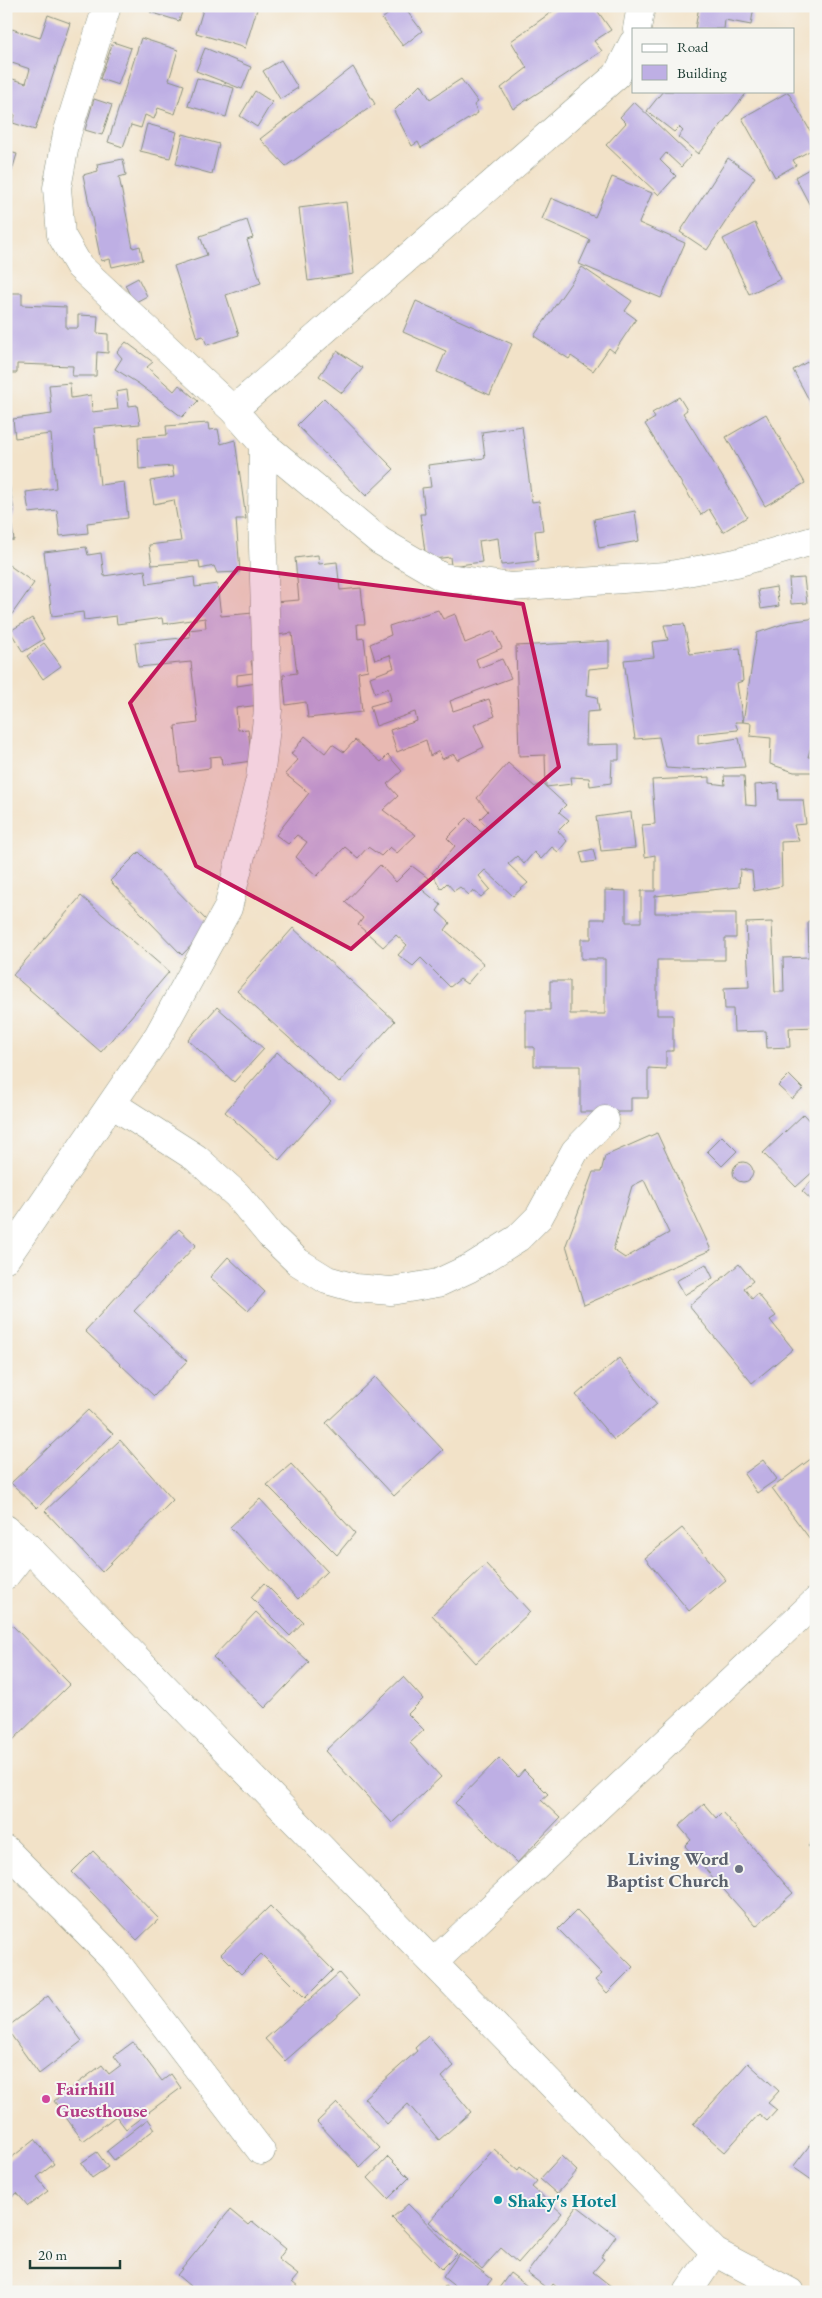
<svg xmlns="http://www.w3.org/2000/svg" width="822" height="2298" font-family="'EB Garamond',serif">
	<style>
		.building { fill: #beafe4; fill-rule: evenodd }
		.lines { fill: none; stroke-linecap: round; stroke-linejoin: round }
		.street-casing { stroke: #88907e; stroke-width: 29 }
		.street { stroke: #fff; stroke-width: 28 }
		.marked { fill: #c2185b; fill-opacity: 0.2; stroke: #c2185b; stroke-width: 4; stroke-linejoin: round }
		.worship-dot { fill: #6b7280; stroke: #f6f6f2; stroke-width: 2 }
		.hotel-dot { fill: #d1479c; stroke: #f6f6f2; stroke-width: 2 }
		.culture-dot { fill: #0f9aa8; stroke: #f6f6f2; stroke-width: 2 }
		.labels { text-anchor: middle; stroke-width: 4; stroke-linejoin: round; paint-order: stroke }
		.worship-label { font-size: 19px; font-weight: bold; fill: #5b616d; stroke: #f6f6f2; text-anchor: end }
		.hotel-label { font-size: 19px; font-weight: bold; fill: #b23c85; stroke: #f6f6f2; text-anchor: start }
		.culture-label { font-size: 19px; font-weight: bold; fill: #0d838f; stroke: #f6f6f2; text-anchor: start }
	</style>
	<rect width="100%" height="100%" fill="#f6f6f2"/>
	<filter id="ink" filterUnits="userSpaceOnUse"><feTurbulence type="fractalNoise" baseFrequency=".02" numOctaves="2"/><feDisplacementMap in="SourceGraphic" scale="10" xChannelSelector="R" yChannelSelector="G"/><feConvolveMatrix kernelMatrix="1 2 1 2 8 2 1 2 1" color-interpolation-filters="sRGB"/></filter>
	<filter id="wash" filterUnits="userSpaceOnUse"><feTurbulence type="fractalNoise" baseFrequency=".0096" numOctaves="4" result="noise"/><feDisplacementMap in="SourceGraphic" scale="20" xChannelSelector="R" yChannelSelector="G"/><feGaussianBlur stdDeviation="1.12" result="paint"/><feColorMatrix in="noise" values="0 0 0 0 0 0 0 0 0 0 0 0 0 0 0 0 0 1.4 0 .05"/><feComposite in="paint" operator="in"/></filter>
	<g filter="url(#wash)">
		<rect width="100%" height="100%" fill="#f2e2c8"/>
		<g id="blocks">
			<path class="building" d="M152 6H184L179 21 150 12Z
				M204 6H258L245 48 196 33Z
				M398 6H403L422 31 403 46 382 19Z
				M560 6H594L611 30 594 41 602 51 513 109 501 88 527 68 511 41Z
				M699 6H754L751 25 725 20 724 29H695Z
				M48 15 70 23 35 130 13 123 15 115 6 112V77L26 83 30 69 6 61V46L12 29 40 38Z
				M141 38 178 50 169 80 184 85 175 114 158 108 154 119 145 115 141 128 131 125 123 147 108 142Z
				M113 42 131 48 118 85 100 79Z
				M205 48 251 67 242 89 196 71Z
				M281 60 298 88 280 99 263 71Z
				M353 67 375 104 286 166 260 139Z
				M197 78 234 88 226 117 188 106Z
				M461 79 478 102 474 105 478 113 421 148 418 142 412 146 394 111 421 84 430 99Z
				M255 91 272 102 257 127 240 116Z
				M663 91H748L698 154 678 137 683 131 679 127 674 132 647 111Z
				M788 92 816 141V154L813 149 793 160 796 165 775 177 742 118Z
				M94 99 112 105 102 135 85 130Z
				M634 102 691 156 681 167 666 153 660 160 676 176 659 195 606 145 626 123 620 117Z
				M147 124 177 132 170 158 140 151Z
				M183 134 219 144 212 174 176 164Z
				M6 151 17 154 7 187H6Z
				M728 158 755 177 707 250 680 232Z
				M123 159 126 175 119 177 133 248 140 246 143 260 112 267 110 259 101 261 83 175 98 171 97 164Z
				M816 165V217L795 177Z
				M612 177 652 193 639 223 685 243 661 298 579 264 590 240 542 219 551 198 595 217Z
				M346 202 354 274 308 281 299 208Z
				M247 220 253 238 247 240 261 283 226 295 239 335 207 345 203 336 197 338 174 266 207 255 200 236Z
				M755 223 781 279 749 294 723 239Z
				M582 267 632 301 625 311 636 319 614 352 609 348 593 371 571 356 569 359 534 336Z
				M138 278 147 296 134 303 125 285Z
				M6 293H22V305L66 307V328H78V315L98 316 97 333 108 334V353L97 352 96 376H72L73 366 17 364V373H6Z
				M416 301 512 344 490 395 437 372 446 351 403 332Z
				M126 342 153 362 147 367 174 391 179 385 198 401 182 417 139 384 115 369 122 358 117 352Z
				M337 351 363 368 342 393 319 376Z
				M816 357V413L793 370Z
				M70 383 71 398 91 395 92 412 118 409 116 392 127 390 129 406 137 405 140 424 94 428 100 485 124 482 128 518 87 523 88 533 60 536 57 510 29 513 26 492 56 488 51 434 15 438 13 419 52 414 49 385Z
				M679 397 687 410 683 413 747 517 723 532 709 509 701 515 645 424 655 418 652 413Z
				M324 398 394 469 366 496 297 425Z
				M766 414 805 483 765 506 726 437Z
				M208 423 209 430 218 429 221 444 235 440 246 519H236L240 572 217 573 214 566 200 569 199 561 152 565 149 545 181 541 174 500 154 504 150 481 174 477 172 466 139 469 138 437 167 435 166 426Z
				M522 426 532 502 539 501 543 530 535 531 538 561 501 565 498 538 479 541 482 562 451 566 450 557 426 560 420 514H425L422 488 431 487 428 465 485 458 482 432Z
				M6 466 14 511 11 521 14 540 6 541Z
				M635 511 639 541 599 548 594 519Z
				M86 547 88 555 101 553 104 576 145 570 147 584 194 577 195 587 217 584 221 616 253 613 259 659 251 661 253 673 237 675V686L257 683 259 705 236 708 238 730 248 729 252 761 222 765 221 756 210 757V768L180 772 175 726 198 723 191 662 138 667 135 643 190 637 189 630 206 628 205 618 163 624 162 618 117 624 116 616 84 620 83 612 52 616 44 552Z
				M318 555 319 564 337 562 340 590 361 588 365 624H357L358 639 364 638 368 670 358 672 362 712 308 718 306 702 286 705 283 675 297 673 292 633 277 635 274 602 299 600 295 558Z
				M6 563 34 583 10 617 6 615Z
				M804 578 807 603 791 604 789 579Z
				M776 587 779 606 761 609 758 590Z
				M438 610 443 619 455 614 465 643 494 631 502 648 476 659 479 668 502 659 511 678 450 701 453 711 489 699 495 716 474 725 484 747 457 760 454 754 442 759 439 751 430 756 426 740 397 752 390 730 417 721 415 712 376 726 370 706 391 700 388 688 375 693 370 677 394 668 390 655 375 660 370 644 391 635 389 626Z
				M32 618 44 639 23 652 10 631Z
				M816 618V729L808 757H815L816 772H794L770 764 771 738 750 736 751 723 743 722 757 633 789 622Z
				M684 624 690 654 740 648 743 681 737 683 743 722H735L738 730 698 734V744L739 738 745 767 695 770 666 768 659 737 635 739 624 660 654 657 652 642 668 640 664 625Z
				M609 641V667L589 669 587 695 597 697 599 711 587 712 586 745 619 744V760H612L611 783 590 786 589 778 571 777 572 784 546 787 545 755 519 756 516 646Z
				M44 643 61 666 43 679 27 656Z
				M305 736 325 753 332 744 344 752 355 740 381 762 388 755 402 771 387 784 398 796 383 810 416 835 397 853 390 847 381 856 368 847 358 858 345 847 317 876 296 857 307 842 297 835 288 844 276 835 309 793 285 774 298 760 291 754Z
				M508 763 535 787 542 783 566 805 559 812 569 820 558 831 567 841 558 852 552 847 541 859 534 852 524 864 517 856 508 864 528 883 513 896 485 870 479 876 490 889 481 897 473 890 469 895 460 887 454 891 447 883 441 889 432 873 455 846 447 838 467 818 481 832 487 827 480 819 488 811 477 798Z
				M724 776H744L746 805 756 806 755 785 778 783 779 800H803L806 824 794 825 799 841 781 842 782 886 754 891 752 871 740 869 739 887 655 896V913H736V938H725V960H657V1015H673V1051H666V1069L648 1068V1098H631V1112H580V1066H534V1047H526V1010H550V981H570V1014H605V959H581V939H591V919H605V890L626 891V922H641V891H655V855L645 857 642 825 655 824 652 780 710 777V783L725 785Z
				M631 812 635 848 601 851 596 817Z
				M593 849 596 861 583 863 580 852Z
				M139 852 211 925 182 955 110 881Z
				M380 865 396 882 412 866 428 878 419 887 441 905 437 911 450 923 445 930 484 964 467 984 460 979 450 987 421 958 413 966 398 955 407 945 396 935 383 947 358 925 363 918 345 902Z
				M81 896 169 972 101 1052 13 975Z
				M808 921H816V1027L789 1028 790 1047 767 1048 766 1031 734 1032 733 1009H725L724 988 749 987 746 923 772 922 775 992H784L783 958 809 957Z
				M293 928 395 1021 339 1083 237 991Z
				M217 1007 264 1049 234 1082 188 1040Z
				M277 1052 331 1101 279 1160 225 1112Z
				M789 1075 803 1089 792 1099 778 1086Z
				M804 1114 816 1127V1169L796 1187 763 1153Z
				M657 1133 711 1250 584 1305 566 1245 593 1172H601L605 1156ZM644 1180 669 1233 625 1258 613 1250 632 1186Z
				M722 1136 737 1151 722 1166 707 1151Z
				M733 1172a10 10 0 1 1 20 0a10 10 0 1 1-20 0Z
				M816 1176V1204L802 1191Z
				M179 1229 196 1245 134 1311 187 1361 154 1396 85 1331Z
				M228 1257 265 1292 248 1311 210 1277Z
				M706 1264 713 1278 684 1295 676 1281Z
				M739 1264 753 1281 744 1288 752 1299 758 1294 776 1316 770 1320 793 1349 752 1383 689 1306Z
				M619 1358 657 1404 614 1440 576 1395Z
				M375 1377 443 1450 394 1496 326 1423Z
				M88 1410 113 1434 37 1508 11 1483Z
				M120 1440 173 1500 102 1572 45 1511Z
				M816 1455V1534L810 1539 772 1488Z
				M763 1460 777 1479 757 1493 744 1474Z
				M291 1464 355 1533 337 1555 267 1485Z
				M260 1499 327 1571 298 1599 230 1527Z
				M682 1528 726 1580 689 1611 645 1558Z
				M486 1564 530 1612 476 1663 432 1615Z
				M264 1583 303 1622 290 1636 251 1597Z
				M256 1612 309 1662 265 1708 213 1657Z
				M6 1619 70 1684 6 1747Z
				M403 1677 423 1699 408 1714 424 1730 410 1743 441 1777 392 1823 325 1751Z
				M499 1758 518 1777 524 1770 548 1794 541 1800 560 1818 517 1863 455 1803Z
				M704 1804 716 1818 722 1812 793 1893 756 1926 685 1846 691 1840 679 1826Z
				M816 1838V1854L808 1846Z
				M93 1851 159 1919 137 1940 72 1872Z
				M270 1906 333 1970 305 1998 261 1954 241 1974 221 1954Z
				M577 1910 633 1967 607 1993 595 1980 602 1974 558 1929Z
				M339 1973 359 1996 285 2061 265 2039Z
				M48 1996 82 2041 39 2074 6 2028Z
				M428 2036 454 2066 442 2077 471 2112 439 2140 408 2104 387 2124 364 2098 417 2051 415 2048Z
				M133 2042 162 2081 171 2074 181 2088 126 2129 116 2116 83 2141 54 2101 102 2065 109 2074 121 2065 114 2056Z
				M748 2063 779 2091 768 2103 777 2110 767 2121 759 2114 725 2152 693 2124Z
				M337 2103 380 2148 360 2167 317 2122Z
				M148 2119 155 2129 114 2160 107 2151Z
				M816 2137V2183L793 2167Z
				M35 2139 54 2164 37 2177 48 2191 28 2206 17 2193 6 2202V2162Z
				M494 2149 518 2170 520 2167 537 2181 532 2187 562 2213 518 2263 501 2248 482 2269 429 2222Z
				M97 2152 108 2167 92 2178 81 2163Z
				M561 2156 577 2171 557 2194 540 2179Z
				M388 2157 409 2178 388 2199 368 2178Z
				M408 2204 457 2254 442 2269 392 2218Z
				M577 2206 616 2236 601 2257 604 2259 593 2272 612 2287 609 2292H563L553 2284 549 2290 527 2273Z
				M230 2210 248 2225 252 2221 286 2249 278 2259 298 2275 292 2282 299 2288 295 2292H197L177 2275Z
				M459 2254 492 2279 482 2292H462L443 2277Z
				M510 2273 535 2292H496Z
				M445 2286 454 2292H441Z"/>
		</g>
	</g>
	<g filter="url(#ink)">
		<use href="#blocks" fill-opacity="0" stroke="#88907e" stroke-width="1"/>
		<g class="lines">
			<g class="street-casing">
				<path id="street" d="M107 6 67 134 57 188 61 235 79 266 233 410 263 444 380 541 442 577 511 587 665 576 736 563 816 540
					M637 29 641 6
					M233 410 617 75 633 43
					M112 1104 196 1158 237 1195 270 1235 298 1262 327 1280 355 1288 391 1291 438 1283 470 1268 518 1238 539 1217 575 1151 605 1120
					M6 1258 158 1036 228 908 260 779 268 710 262 514 263 444
					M6 1529 28 1547 715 2252 790 2292
					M6 1575 28 1547
					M6 1850 114 1959 261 2151
					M434 1962 816 1601
					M688 2292 715 2252"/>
			</g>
			<use href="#street" class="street"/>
		</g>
	</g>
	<path class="marked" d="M238 568 523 604 559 767 351 949 196 866 130 703Z"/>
	<circle class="worship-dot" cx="739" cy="1869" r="5"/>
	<circle class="hotel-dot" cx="46" cy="2099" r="5"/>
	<circle class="culture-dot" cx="498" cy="2200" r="5"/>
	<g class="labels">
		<g class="worship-label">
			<text x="729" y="1865">Living Word<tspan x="729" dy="22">Baptist Church</tspan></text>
		</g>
		<g class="hotel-label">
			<text x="56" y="2095">Fairhill<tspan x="56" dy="22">Guesthouse</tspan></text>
		</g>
		<g class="culture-label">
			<text x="508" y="2207">Shaky's Hotel</text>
		</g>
	</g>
	<rect width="822" height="2298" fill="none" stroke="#f6f6f2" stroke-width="25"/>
	<rect x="632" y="28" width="162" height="65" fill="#f6f6f2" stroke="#a0aca6"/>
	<rect x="642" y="44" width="25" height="8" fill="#ffffff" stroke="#a0aca6"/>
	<text x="677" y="52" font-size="15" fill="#1f3d34">Road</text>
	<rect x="642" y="65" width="25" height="15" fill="#beafe4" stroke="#a0aca6"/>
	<text x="677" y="78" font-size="15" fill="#1f3d34">Building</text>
	<path d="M30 2260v8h90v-8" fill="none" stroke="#1f3d34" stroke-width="2.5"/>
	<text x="38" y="2260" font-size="15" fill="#1f3d34" stroke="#f6f6f2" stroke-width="4" paint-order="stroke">20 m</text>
</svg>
